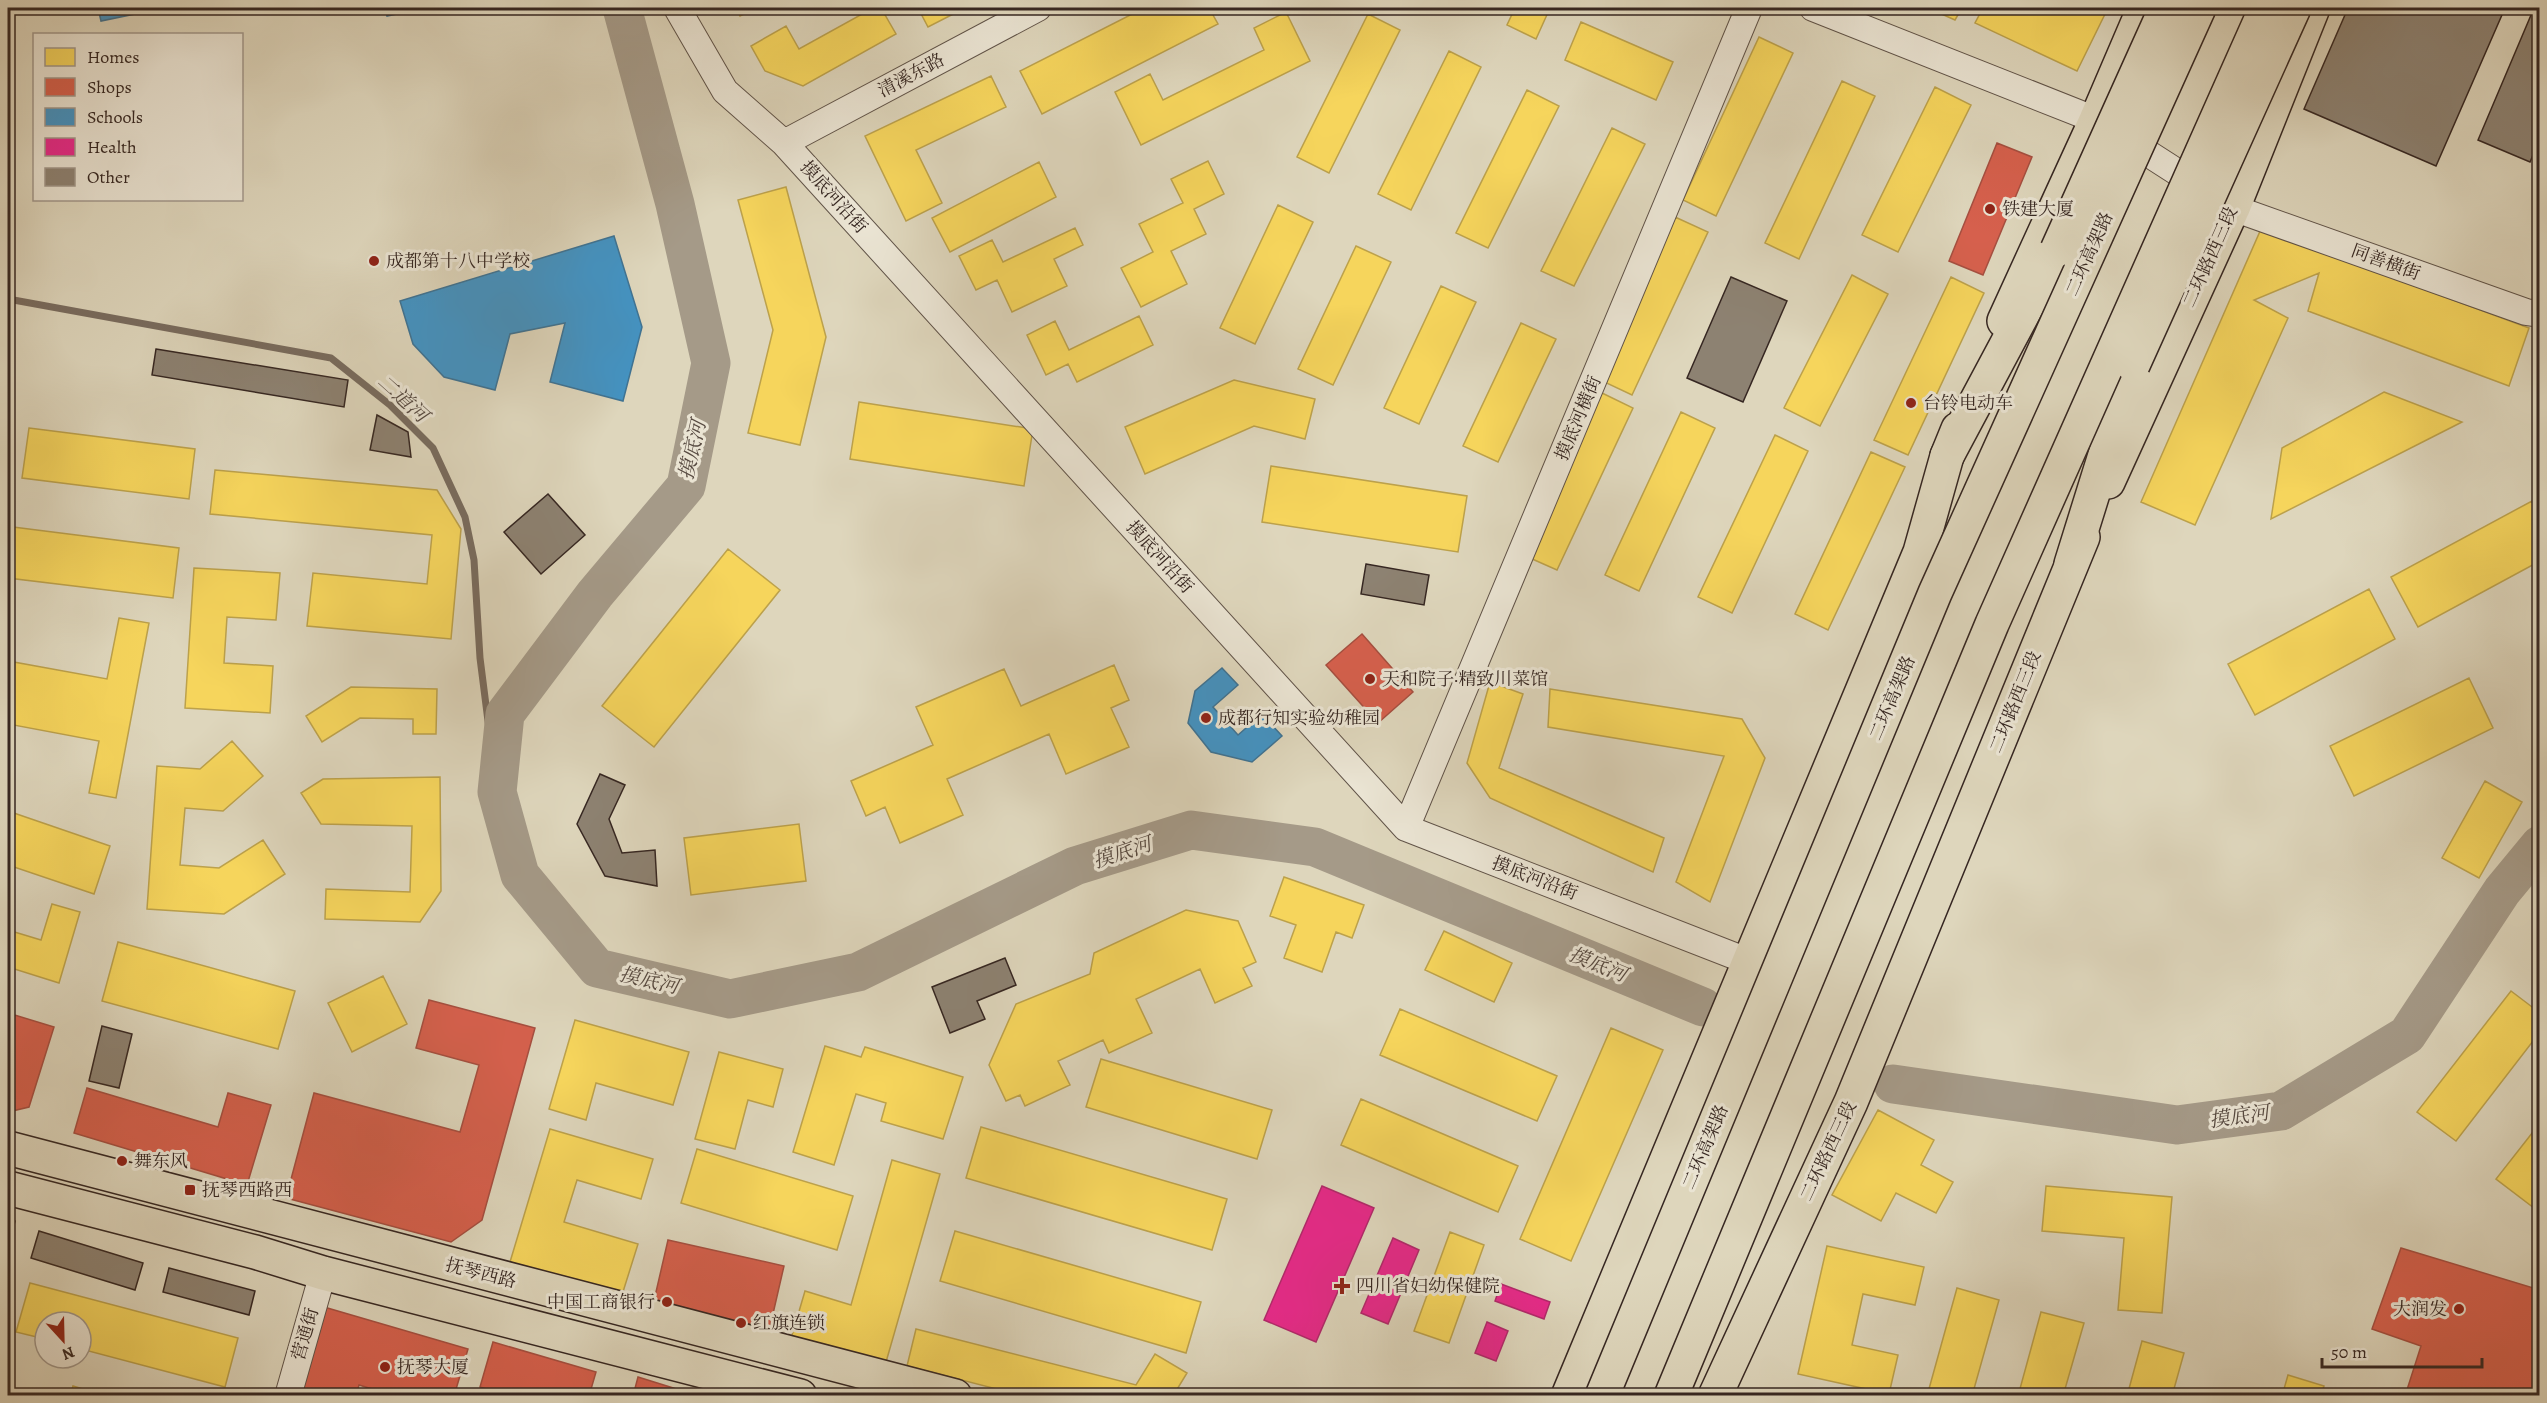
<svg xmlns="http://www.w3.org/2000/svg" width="2547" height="1403" font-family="Alegreya,'Noto Serif SC',serif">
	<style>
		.homes { fill: #f6d55c; stroke: #bca14b; stroke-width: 1.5 }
		.shops { fill: #d6604d; stroke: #a64f40; stroke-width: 1.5 }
		.schools { fill: #4393c3; stroke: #3f7393; stroke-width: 1.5 }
		.health { fill: #e7298a; stroke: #b2286b; stroke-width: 1.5 }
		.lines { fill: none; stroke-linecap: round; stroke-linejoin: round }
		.stream { stroke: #796c5f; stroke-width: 7 }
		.river { stroke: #a59a88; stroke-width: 39 }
		.building { fill: #8d8272; stroke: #362722; stroke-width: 1.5 }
		.minor-casing { stroke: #605348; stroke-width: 28 }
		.major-casing { stroke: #362722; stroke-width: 36 }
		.highway-casing { stroke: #362722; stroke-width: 36 }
		.minor { stroke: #eae4d3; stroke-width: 26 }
		.major { stroke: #ded6bc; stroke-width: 33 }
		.highway { stroke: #ded6bc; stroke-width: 33 }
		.highway-bridge-casing { stroke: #362722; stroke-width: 36; stroke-linecap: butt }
		.highway-bridge { stroke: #ded6bc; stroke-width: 33 }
		.poi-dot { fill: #8f2418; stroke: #eae4d3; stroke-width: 2 }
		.labels { text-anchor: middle; stroke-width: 6; stroke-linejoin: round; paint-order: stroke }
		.street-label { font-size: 18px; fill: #362722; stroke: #eae4d3 }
		.poi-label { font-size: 18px; fill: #362722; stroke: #eae4d3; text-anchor: start }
		.water-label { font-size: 20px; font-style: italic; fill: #574a41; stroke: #eae4d3 }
	</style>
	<rect width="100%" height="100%" fill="#ded6bc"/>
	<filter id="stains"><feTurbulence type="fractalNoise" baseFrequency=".00333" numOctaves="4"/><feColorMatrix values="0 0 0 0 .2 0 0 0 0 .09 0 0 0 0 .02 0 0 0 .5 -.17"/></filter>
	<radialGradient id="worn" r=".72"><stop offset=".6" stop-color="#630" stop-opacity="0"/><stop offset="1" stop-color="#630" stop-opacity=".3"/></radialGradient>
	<path class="homes" d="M736 8H757L740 16Z
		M873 8H881L896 34 803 86 765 71 751 46 786 26 799 49Z
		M918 8H965L928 27Z
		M1144 8H1209L1218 24 1042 114 1020 71Z
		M1515 8H1550L1536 39 1507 25Z
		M1928 8H1962L1955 20Z
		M1983 8H2108L2077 71 1975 23Z
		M1286 12 1310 61 1141 145 1115 92 1150 74 1163 100 1264 50 1254 28Z
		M1368 14 1400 30 1329 173 1297 157Z
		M1581 22 1673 62 1656 100 1565 60Z
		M1759 37 1793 53 1716 216 1683 200Z
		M1449 51 1481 67 1411 210 1378 194Z
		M991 76 1006 107 916 150 942 203 906 221 865 136Z
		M1842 81 1875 96 1799 259 1765 243Z
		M1935 87 1971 105 1898 252 1862 235Z
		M1527 90 1559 106 1488 248 1456 233Z
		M1612 128 1645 144 1574 286 1541 271Z
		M1208 161 1224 194 1194 209 1206 234 1171 251 1187 284 1141 307 1121 268 1153 252 1139 224 1183 203 1171 179Z
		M1039 162 1056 197 950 252 932 218Z
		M786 187 826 337 800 445 748 433 773 330 738 200Z
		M1278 205 1313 222 1255 344 1220 328Z
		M1675 217 1708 232 1632 395 1598 379Z
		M1075 228 1083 245 1054 259 1067 286 1012 312 997 280 976 290 959 256 992 240 1003 262Z
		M2261 229 2529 328 2509 386 2308 311 2319 273 2254 300 2288 318 2195 525 2141 502Z
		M1356 246 1391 262 1333 385 1298 369Z
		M1852 275 1888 294 1820 426 1784 408Z
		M1951 277 1984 293 1908 455 1874 440Z
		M1441 286 1476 302 1419 424 1384 408Z
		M1139 316 1153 345 1077 382 1068 364 1046 375 1027 335 1055 321 1069 350Z
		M1521 323 1556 339 1498 462 1463 446Z
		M1234 380 1315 399 1305 439 1254 426 1145 474 1125 427Z
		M1600 392 1633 408 1557 570 1523 555Z
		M2384 392 2462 422 2271 519 2282 448Z
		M859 402 1033 429 1024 486 850 459Z
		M1681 412 1715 428 1639 591 1605 575Z
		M8 416 13 417 8 449Z
		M29 428 195 449 189 499 22 478Z
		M1775 435 1808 451 1732 613 1698 597Z
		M1871 452 1905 467 1828 630 1795 614Z
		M1271 466 1467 496 1458 552 1262 522Z
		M215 470 437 490 461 529 451 639 307 626 313 573 427 584 432 535 210 514Z
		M2532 501 2540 516V561L2418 627 2391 577Z
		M13 527 179 548 173 598 8 578Z
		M728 549 780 590 654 747 602 706Z
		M194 568 280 573 276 620 227 617 224 663 273 666 270 713 185 708Z
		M2369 589 2395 639 2255 715 2228 664Z
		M119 618 149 623 116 798 89 793 99 741 8 724V661L107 679Z
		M1114 665 1129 700 1111 708 1129 747 1066 774 1049 734 947 779 963 815 900 843 885 807 866 816 851 781 933 745 916 707 1004 669 1021 706Z
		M2469 678 2493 728 2354 796 2330 746Z
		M1490 682 1523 694 1499 768 1664 838 1653 872 1490 798 1467 763Z
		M351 687 437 689 436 734H413V719L360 718 322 742 306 716Z
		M1550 689 1742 719 1765 758 1710 902 1676 882 1724 756 1548 727Z
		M232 741 263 776 223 811 185 808 180 865 219 868 263 840 285 874 224 914 147 909 157 766 200 769Z
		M440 777 441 891 420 922 325 919 326 889 410 892 412 826 321 824 301 793 323 779Z
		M2485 781 2522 802 2479 878 2442 858Z
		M8 811 110 846 94 894 8 865Z
		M799 824 806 881 691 895 684 838Z
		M1284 877 1364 905 1352 938 1336 932 1322 972 1284 958 1296 925 1270 916Z
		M52 904 80 912 59 983 8 967V930L41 940Z
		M1186 910 1238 921 1256 962 1243 968 1252 986 1215 1003 1200 969 1136 999 1152 1033 1109 1053 1103 1040 1058 1061 1070 1085 1025 1106 1020 1095 1006 1101 989 1065 1016 1004 1090 974 1094 953Z
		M1444 931 1512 963 1494 1002 1425 970Z
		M118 942 295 991 278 1049 102 1001Z
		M383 976 407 1024 352 1052 328 1003Z
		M2511 991 2540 1013V1032L2456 1141 2417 1112Z
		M1400 1009 1557 1076 1537 1121 1380 1055Z
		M575 1020 689 1052 673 1105 596 1083 586 1120 549 1109Z
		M1611 1028 1663 1050 1571 1261 1520 1239Z
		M825 1046 861 1057 865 1047 963 1077 943 1139 881 1121 886 1103 856 1094 834 1165 793 1152Z
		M719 1052 783 1069 773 1107 748 1100 735 1149 695 1139Z
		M1101 1059 1272 1110 1257 1159 1086 1107Z
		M1361 1099 1518 1166 1498 1212 1341 1145Z
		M1878 1110 1934 1140 1921 1165 1953 1182 1936 1213 1896 1193 1881 1221 1832 1195Z
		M2540 1123V1201L2534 1208 2496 1179Z
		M981 1127 1227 1199 1212 1250 966 1178Z
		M550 1129 653 1159 641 1199 577 1180 564 1222 638 1244 622 1295 510 1262Z
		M697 1149 853 1196 837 1250 681 1203Z
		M892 1160 940 1174 884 1369 790 1342 805 1291 851 1305Z
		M2046 1186 2172 1197 2162 1313 2118 1310 2124 1238 2042 1231Z
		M955 1231 1201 1302 1186 1353 940 1281Z
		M1450 1232 1484 1245 1449 1343 1414 1331Z
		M1827 1246 1924 1267 1915 1305 1863 1294 1852 1345 1898 1355 1889 1394 1798 1374Z
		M30 1283 238 1338 225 1387 81 1349V1322H45V1339L16 1332Z
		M1957 1288 1999 1300 1972 1396H1927Z
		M2041 1312 2084 1323 2063 1396H2018Z
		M916 1329 1136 1385 1155 1354 1187 1373 1173 1396H1024L907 1366Z
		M2142 1341 2184 1353 2172 1396H2127Z
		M2288 1375 2324 1386 2321 1396H2282Z
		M73 1386 106 1396H70Z
		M8 1387 39 1396H8Z"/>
	<path class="shops" d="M1997 143 2032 157 1983 275 1949 261Z
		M1362 634 1413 692 1378 723 1326 665Z
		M429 1000 535 1028 482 1220 451 1242 286 1198 314 1093 460 1132 479 1065 416 1048Z
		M8 1013 54 1027 29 1107 8 1112Z
		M87 1088 218 1127 228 1093 271 1105 247 1185 74 1133Z
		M668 1240 784 1266 769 1331 653 1305Z
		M2401 1248 2540 1290V1396H2405L2421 1346 2372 1329Z
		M324 1307 468 1349 454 1396H395L359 1385 356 1396H298Z
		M493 1342 596 1372 589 1396H509L480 1387Z
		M638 1377 699 1396H633Z"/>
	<path class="schools" d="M98 8H164L101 21Z
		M385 8H425L387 16Z
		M614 236 642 327 623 401 550 382 565 323 510 334 495 390 444 377 413 344 400 301Z
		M1222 668 1238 685 1213 707 1238 735 1262 714 1282 736 1252 762 1211 752 1188 723 1195 691Z"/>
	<path class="health" d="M1322 1186 1374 1208 1316 1342 1264 1320Z
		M1393 1238 1419 1250 1388 1324 1361 1313Z
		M1501 1284 1550 1302 1544 1319 1495 1301Z
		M1487 1322 1508 1331 1496 1361 1475 1353Z"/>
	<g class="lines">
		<path class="stream" d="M8 299 331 358 390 405 433 448 465 517 474 560 480 658 497 792"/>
		<path class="river" d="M622 8 675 204 711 363 686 486 595 594 505 714 497 792 520 875 597 968 730 999 858 972 1075 866 1191 830 1315 847 1703 1007
			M1893 1084 2177 1125 2281 1111 2407 1035 2502 891 2540 845"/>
	</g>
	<path class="building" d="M2348 8H2505L2436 166 2304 109Z
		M2534 8H2540V139L2530 162 2478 140Z
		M1731 277 1787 301 1743 402 1687 378Z
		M156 349 348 380 344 407 152 375Z
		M377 415 408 432 411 457 370 450Z
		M548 494 585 535 541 574 504 532Z
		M1366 564 1429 575 1424 605 1361 594Z
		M600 774 625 785 609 819 622 853 655 850 657 886 605 876 577 824Z
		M1005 958 1016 985 977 1001 985 1019 950 1033 932 987Z
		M102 1026 132 1034 119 1088 89 1081Z
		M8 1219 15 1221 8 1249Z
		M39 1231 143 1263 135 1290 31 1258Z
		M169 1268 255 1291 249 1315 163 1292Z"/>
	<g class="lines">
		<g class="minor-casing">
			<path id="minor" d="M677 8 725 91 784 143 1406 828 1750 962
				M1813 8 2096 120 2233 208 2526 312 2540 314
				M784 143 1038 8
				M1406 828 1749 8
				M288 1396 323 1273"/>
		</g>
		<g class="major-casing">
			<path id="major" d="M2004 321 2096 120 2144 8
				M2108 482 2233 208 2313 8
				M8 1148 955 1396
				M8 1188 255 1252 323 1273 800 1396
				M1568 1396 1920 552 1947 456 1958 429
				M1715 1396 1851 1102 2083 537"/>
		</g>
		<g class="highway-casing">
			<path id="highway" d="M1947 456 2057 250
				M2071 564 2133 365"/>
		</g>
		<use href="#minor" class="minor"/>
		<use href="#major" class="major"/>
		<use href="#highway" class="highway"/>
		<g class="highway-bridge-casing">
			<path id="highway-bridge" d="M2057 250 2166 8
				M2133 365 2294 8
				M1602 1396 1935 593 2199 8
				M1671 1396 1992 624 2266 8"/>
		</g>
		<use href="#highway-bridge" class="highway-bridge"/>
	</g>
	<g class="poi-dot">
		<circle cx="1990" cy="209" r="6"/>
		<circle cx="374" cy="261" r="6"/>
		<circle cx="1911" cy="403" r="6"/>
		<circle cx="1370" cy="679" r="6"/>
		<circle cx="1206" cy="718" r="6"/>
		<circle cx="122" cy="1161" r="6"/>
		<rect x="184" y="1184" width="12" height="12" rx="3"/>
		<path d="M1339 1277h6v6h6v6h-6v6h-6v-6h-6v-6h6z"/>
		<circle cx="667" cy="1302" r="6"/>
		<circle cx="2459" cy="1309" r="6"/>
		<circle cx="741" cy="1323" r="6"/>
		<circle cx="385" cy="1367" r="6"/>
	</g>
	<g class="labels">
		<g class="street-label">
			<text transform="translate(911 75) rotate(-28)" y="6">清溪东路</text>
			<text transform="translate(834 197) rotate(48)" y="6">摸底河沿街</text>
			<text transform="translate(2089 254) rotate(-66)" y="6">二环高架路</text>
			<text transform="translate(2210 257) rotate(-66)" y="6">二环路西三段</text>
			<text transform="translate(2386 262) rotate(20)" y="6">同善横街</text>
			<text transform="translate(1578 418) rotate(-67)" y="6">摸底河横街</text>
			<text transform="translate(1160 557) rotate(48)" y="6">摸底河沿街</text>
			<text transform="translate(1892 698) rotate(-67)" y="6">二环高架路</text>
			<text transform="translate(2015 702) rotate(-68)" y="6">二环路西三段</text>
			<text transform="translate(1535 878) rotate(21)" y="6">摸底河沿街</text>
			<text transform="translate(1705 1147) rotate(-67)" y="6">二环高架路</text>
			<text transform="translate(1828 1151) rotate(-65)" y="6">二环路西三段</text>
			<text transform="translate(481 1273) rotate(14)" y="6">抚琴西路</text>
			<text transform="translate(305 1334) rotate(-74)" y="6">营通街</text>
		</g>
		<g class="poi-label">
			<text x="2002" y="215">铁建大厦</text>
			<text x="386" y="267">成都第十八中学校</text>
			<text x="1923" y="409">台铃电动车</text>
			<text x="1382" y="685">天和院子·精致川菜馆</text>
			<text x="1218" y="724">成都行知实验幼稚园</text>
			<text x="134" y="1167">舞东风</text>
			<text x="202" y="1196">抚琴西路西</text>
			<text x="1356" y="1292">四川省妇幼保健院</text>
			<text x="655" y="1308" text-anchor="end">中国工商银行</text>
			<text x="2447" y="1315" text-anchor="end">大润发</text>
			<text x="753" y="1329">红旗连锁</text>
			<text x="397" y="1373">抚琴大厦</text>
		</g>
		<g class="water-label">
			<text transform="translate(403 398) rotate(42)" y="7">二道河</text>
			<text transform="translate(692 450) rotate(-77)" y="7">摸底河</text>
			<text transform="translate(1122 852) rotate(-18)" y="7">摸底河</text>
			<text transform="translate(1598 964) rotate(22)" y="7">摸底河</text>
			<text transform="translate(649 980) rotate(13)" y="7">摸底河</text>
			<text transform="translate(2239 1116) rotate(-8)" y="7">摸底河</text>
		</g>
	</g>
	<rect width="2547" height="1403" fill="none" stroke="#ded6bc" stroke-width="30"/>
	<rect x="9" y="9" width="2529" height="1385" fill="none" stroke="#362722" stroke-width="3"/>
	<rect x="15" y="15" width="2517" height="1373" fill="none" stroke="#362722" stroke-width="1.5"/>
	<rect x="33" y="33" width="210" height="168" fill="#eae4d3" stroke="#a2988c" stroke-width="1.5"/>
	<rect x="45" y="48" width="30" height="18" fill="#f6d55c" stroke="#a2988c" stroke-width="1.5"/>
	<text x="87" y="63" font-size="18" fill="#362722">Homes</text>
	<rect x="45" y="78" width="30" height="18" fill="#d6604d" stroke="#a2988c" stroke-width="1.5"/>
	<text x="87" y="93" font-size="18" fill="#362722">Shops</text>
	<rect x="45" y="108" width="30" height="18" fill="#4393c3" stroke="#a2988c" stroke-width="1.5"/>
	<text x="87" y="123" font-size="18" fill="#362722">Schools</text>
	<rect x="45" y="138" width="30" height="18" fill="#e7298a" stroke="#a2988c" stroke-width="1.5"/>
	<text x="87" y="153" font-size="18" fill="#362722">Health</text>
	<rect x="45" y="168" width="30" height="18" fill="#8d8272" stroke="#a2988c" stroke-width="1.5"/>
	<text x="87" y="183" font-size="18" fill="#362722">Other</text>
	<g transform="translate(63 1340) rotate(158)"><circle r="28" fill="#eae4d3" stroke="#a2988c" stroke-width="1.5"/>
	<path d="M0-4.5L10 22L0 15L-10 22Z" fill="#8f2418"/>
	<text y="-9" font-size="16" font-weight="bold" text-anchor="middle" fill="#362722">N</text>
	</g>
	<path d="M2322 1358v9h160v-9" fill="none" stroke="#362722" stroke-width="3"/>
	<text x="2331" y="1358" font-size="18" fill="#362722" stroke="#eae4d3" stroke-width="4.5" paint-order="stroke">50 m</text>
	<rect width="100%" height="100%" filter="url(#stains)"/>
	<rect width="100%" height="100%" fill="url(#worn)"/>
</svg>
